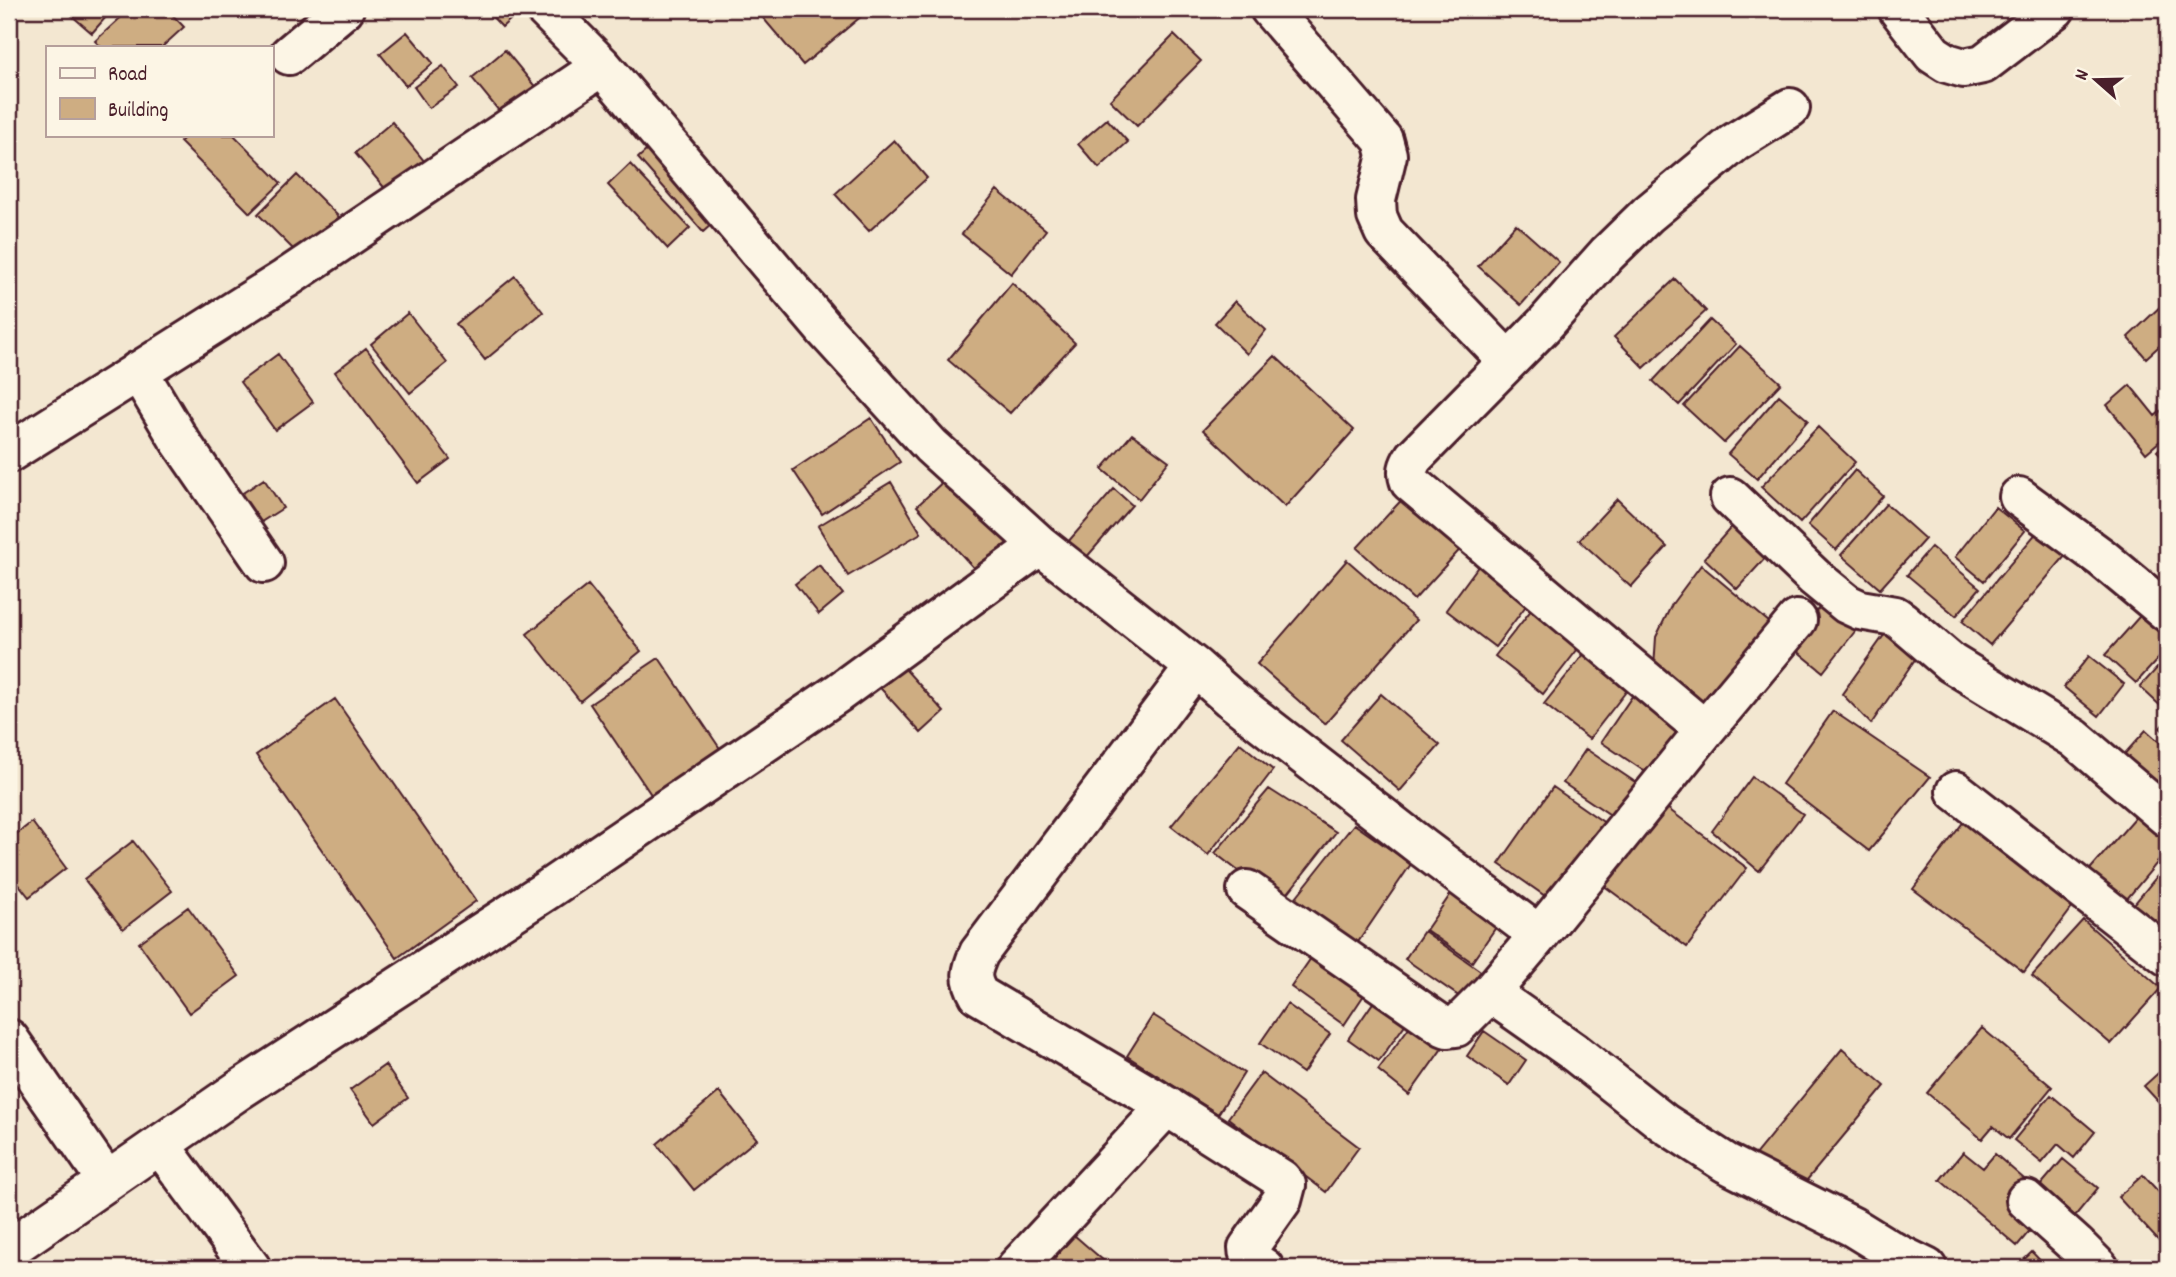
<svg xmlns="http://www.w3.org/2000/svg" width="2176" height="1277" font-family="Dekko,sans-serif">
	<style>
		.building { fill: #cead82; stroke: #4a1f2b; stroke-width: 2 }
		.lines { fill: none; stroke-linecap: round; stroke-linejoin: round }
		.street-casing { stroke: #4a1f2b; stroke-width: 44 }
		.street { stroke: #fcf5e5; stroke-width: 38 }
	</style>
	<rect width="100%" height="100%" fill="#f3e7d1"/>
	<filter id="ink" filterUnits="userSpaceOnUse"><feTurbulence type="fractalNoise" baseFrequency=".0143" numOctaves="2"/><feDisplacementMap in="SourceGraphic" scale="14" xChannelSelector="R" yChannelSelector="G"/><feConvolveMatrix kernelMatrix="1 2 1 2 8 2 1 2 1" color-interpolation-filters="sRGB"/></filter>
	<g filter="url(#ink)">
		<path class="building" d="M64 9H113L92 33Z
			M130 9H167L184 27 162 47H101L95 41Z
			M485 9H522L502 27Z
			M763 9H870L803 65 758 12Z
			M407 32 433 63 406 86 380 54Z
			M1174 35 1201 61 1137 126 1110 100Z
			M505 50 542 95 508 122 472 78Z
			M443 66 459 87 429 108 414 87Z
			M1107 119 1128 142 1099 168 1078 144Z
			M392 122 430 168 393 198 355 153Z
			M187 135H234L281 183 250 213 180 142Z
			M894 140 927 178 869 231 835 194Z
			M656 142 722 215 703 232 638 158Z
			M630 164 690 228 668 249 608 185Z
			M297 175 343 221 304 260 258 214Z
			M997 190 1046 230 1011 274 962 234Z
			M1516 224 1559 262 1521 305 1478 266Z
			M515 276 543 312 485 360 456 324Z
			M1675 279 1706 311 1644 368 1614 337Z
			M1012 283 1075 343 1010 413 948 360Z
			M1235 301 1266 330 1247 354 1215 323Z
			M2164 303 2167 306V339L2146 358 2128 337Z
			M408 313 447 363 410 393 371 344Z
			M1710 320 1736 344 1679 405 1653 381Z
			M1740 346 1781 383 1724 443 1684 406Z
			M366 348 450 459 418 483 335 372Z
			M278 354 313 402 275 430 240 382Z
			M1275 356 1354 430 1285 507 1203 430Z
			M2130 385 2155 416 2167 406V435L2146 453 2107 405Z
			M1779 395 1808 420 1757 479 1728 454Z
			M871 418 900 462 822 514 793 470Z
			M1818 427 1855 462 1800 523 1761 487Z
			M1132 434 1169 461 1139 499 1102 469Z
			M2167 441V461L2157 451Z
			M1855 470 1883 496 1836 550 1808 525Z
			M949 476 1015 547 982 577 917 506Z
			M264 479 283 508 250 529 232 500Z
			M891 482 921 533 848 576 818 526Z
			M1114 489 1132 505 1085 559 1067 543Z
			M1408 493 1465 544 1414 600 1357 548Z
			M1617 499 1667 547 1631 587 1579 540Z
			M1886 504 1925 539 1880 589 1841 555Z
			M1995 507 2025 531 1984 581 1955 557Z
			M1734 524 1768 555 1737 589 1704 558Z
			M2043 525 2071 549 1990 645 1962 621Z
			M1931 547 1980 588 1956 616 1907 575Z
			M1347 560 1416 620 1325 724 1257 664Z
			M1482 561 1531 599 1495 647 1446 610Z
			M819 565 843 594 819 614 795 584Z
			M1701 565 1776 628 1707 712 1654 668 1656 637 1672 604Z
			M588 585 641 651 580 701 527 634Z
			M1826 599 1860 625 1823 672 1790 645Z
			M1536 604 1584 641 1543 694 1495 656Z
			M2147 608 2167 626V649L2136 683 2105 655Z
			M1892 624 1922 649 1871 724 1842 694Z
			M1588 649 1632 684 1589 739 1544 704Z
			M2089 656 2124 684 2099 716 2064 687Z
			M2167 657V708L2165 710 2140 687Z
			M659 658 721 750 652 796 590 704Z
			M897 660 944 712 921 733 874 681Z
			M1635 692 1686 727 1653 777 1601 742Z
			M1381 694 1440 745 1400 791 1341 740Z
			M335 699 476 901 397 958 256 755Z
			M1833 711 1930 777 1869 851 1782 784Z
			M2167 720V734L2160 728Z
			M2146 730 2167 749V801L2120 759Z
			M1240 743 1273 770 1208 855 1171 826Z
			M1586 749 1641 786 1618 820 1563 783Z
			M1752 777 1803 814 1759 871 1712 831Z
			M1553 787 1612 828 1558 905 1499 864Z
			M1269 789 1336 832 1280 903 1215 853Z
			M1663 805 1747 868 1687 947 1603 885Z
			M2141 811 2167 834V851L2121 906 2085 875Z
			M1968 816 2081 896 2024 972 1913 889Z
			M32 822 66 868 29 897 9 872V840Z
			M1354 824 1411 864 1352 951 1289 906Z
			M133 841 172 891 123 929 84 879Z
			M2167 864V938L2130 909Z
			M1457 885 1503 917 1472 962 1426 930Z
			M188 907 239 976 189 1013 139 943Z
			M2083 920 2161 988 2111 1044 2032 976Z
			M1424 931 1482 972 1463 999 1405 959Z
			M1318 948 1370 986 1344 1025 1291 987Z
			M1379 994 1411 1016 1379 1061 1348 1039Z
			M1287 1004 1330 1034 1303 1073 1260 1043Z
			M1153 1015 1244 1073 1218 1114 1127 1056Z
			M1415 1019 1443 1047 1409 1095 1378 1070Z
			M1982 1028 2052 1087 2009 1139 1993 1126 1982 1139 1927 1093Z
			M1484 1031 1526 1060 1509 1085 1467 1056Z
			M1842 1049 1885 1086 1797 1192 1754 1156Z
			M385 1065 408 1098 374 1123 350 1090Z
			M2167 1065V1111L2144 1086Z
			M1261 1073 1359 1147 1326 1192 1228 1118Z
			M719 1092 757 1139 694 1190 657 1144Z
			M2051 1095 2095 1132 2074 1158 2058 1144 2042 1163 2014 1140Z
			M1963 1152 1983 1168 1995 1154 2030 1184 2038 1221 2017 1246 1940 1180Z
			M2063 1159 2098 1188 2075 1216 2040 1186Z
			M2143 1175 2167 1201V1250L2118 1197Z
			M1074 1235 1112 1268H1046Z
			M2032 1252 2047 1268H2015Z"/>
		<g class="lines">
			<g class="street-casing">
				<path id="street" d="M545 9 602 66 826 331 931 446 1040 545 1195 667 1230 698 1423 848 1539 935 1490 993 1574 1052 1664 1123 1726 1163 1853 1227 1892 1251 1927 1268
					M1270 9 1383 140 1387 155 1376 200 1377 216 1384 232 1508 361
					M1898 9 1933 54 1947 63 1964 68 1983 64 2055 9
					M289 55 344 9
					M138 371 178 438 264 563
					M9 453 285 279 602 66
					M1730 497 1814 577 1847 604 1860 610 1895 616 1902 621 1951 663 2074 738 2167 817
					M2019 497 2102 558 2167 612
					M1195 667 979 953C971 971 969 978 979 995L1155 1099 1281 1179 1286 1185 1282 1200 1248 1248C1248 1258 1256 1263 1264 1268
					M1705 730 1410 482C1406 472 1408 466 1414 457L1544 325 1607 254 1648 214 1734 143 1790 108
					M1956 791 2167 956
					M1247 890 1443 1026 1448 1028 1456 1027 1490 993
					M1539 935 1705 730 1797 620
					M9 1039 107 1181
					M160 1145 251 1268
					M2026 1200 2076 1245 2099 1268
					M9 1249 239 1090 547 890 838 693 1040 545
					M1016 1268 1167 1106"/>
			</g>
			<use href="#street" class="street"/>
		</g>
	</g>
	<rect width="2176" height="1277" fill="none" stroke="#fcf5e5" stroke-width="35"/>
	<rect x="18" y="18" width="2141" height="1242" fill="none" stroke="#4a1f2b" stroke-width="2.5" filter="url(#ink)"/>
	<rect x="46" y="46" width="228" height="91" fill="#fcf5e5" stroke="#b59f9b" stroke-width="2"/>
	<rect x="60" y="68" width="35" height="10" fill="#fcf5e5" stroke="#b59f9b" stroke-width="2"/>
	<text x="108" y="80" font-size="21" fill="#4a1f2b">Road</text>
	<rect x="60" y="98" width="35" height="21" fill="#cead82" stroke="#b59f9b" stroke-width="2"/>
	<text x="108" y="116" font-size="21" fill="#4a1f2b">Building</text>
	<g transform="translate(2096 80) rotate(290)" stroke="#fcf5e5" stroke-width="5" paint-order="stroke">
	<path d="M0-5L12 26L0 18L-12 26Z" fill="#4a1f2b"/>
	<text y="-10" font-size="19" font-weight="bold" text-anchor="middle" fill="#4a1f2b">N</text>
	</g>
</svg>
